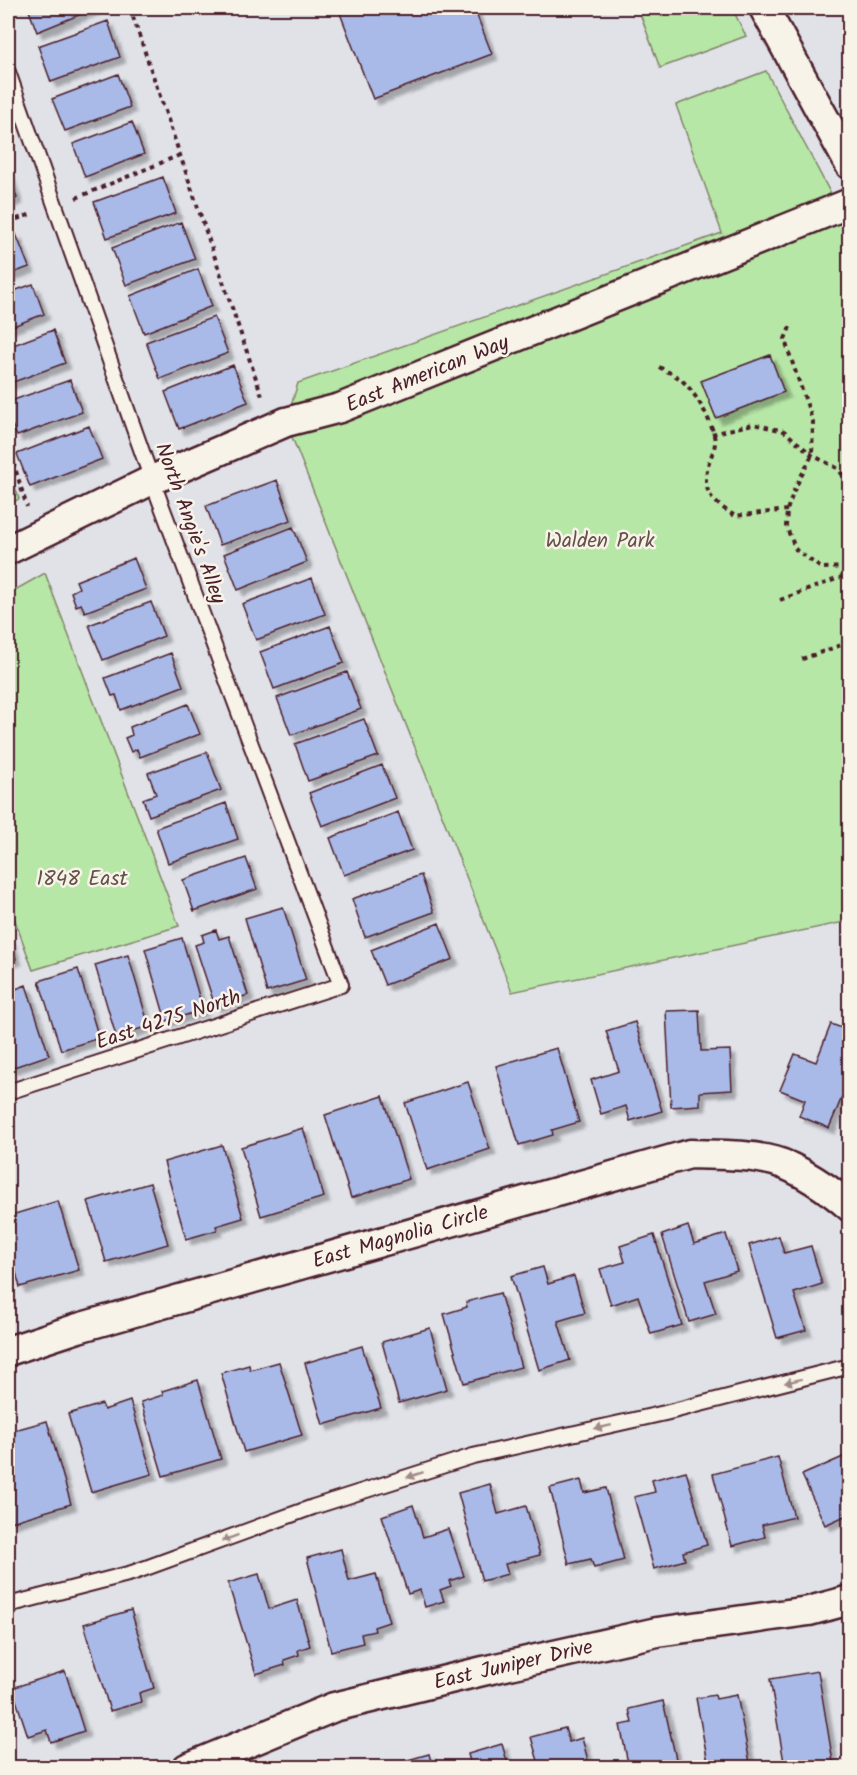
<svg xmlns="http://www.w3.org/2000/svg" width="857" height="1775" font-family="Kalam,sans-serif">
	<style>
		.green { fill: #b7e7a6; stroke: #808368; stroke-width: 1.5 }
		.building { fill: #a9bae9; stroke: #4a1f2b; stroke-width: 1.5; filter: url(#shadow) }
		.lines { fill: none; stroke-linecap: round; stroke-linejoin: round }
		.service-casing { stroke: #4a1f2b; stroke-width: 18 }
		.minor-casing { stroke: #4a1f2b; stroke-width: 33 }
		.path { stroke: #4a1f2b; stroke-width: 4; stroke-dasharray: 4.5 4.5; stroke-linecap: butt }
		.service { stroke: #f7f3e8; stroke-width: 14 }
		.minor { stroke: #f7f3e8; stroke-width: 28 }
		.oneway { fill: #a0898a }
		.labels { text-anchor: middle; stroke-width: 5; stroke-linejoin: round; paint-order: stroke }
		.street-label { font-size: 21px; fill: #4a1f2b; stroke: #f7f3e8 }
		.park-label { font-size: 21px; fill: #65514a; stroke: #f7f3e8 }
	</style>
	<defs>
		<filter id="shadow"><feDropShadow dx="5.5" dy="5.5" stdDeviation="1.5" flood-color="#0004"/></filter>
	</defs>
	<rect width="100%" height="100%" fill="#e0e2e8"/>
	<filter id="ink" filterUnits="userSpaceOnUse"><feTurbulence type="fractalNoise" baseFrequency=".0167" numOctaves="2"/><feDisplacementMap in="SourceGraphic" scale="12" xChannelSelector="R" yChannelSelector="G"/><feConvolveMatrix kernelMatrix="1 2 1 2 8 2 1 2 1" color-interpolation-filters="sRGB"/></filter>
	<g filter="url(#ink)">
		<path class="green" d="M638 8H732L746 36 660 68Z
			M766 71 831 194 843 190 849 203V921L512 992 286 422 298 383 722 233 676 105Z
			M8 467 19 499 8 505Z
			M45 573 179 926 33 970 8 901V594Z"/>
		<path class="building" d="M28 8H96L37 32Z
			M338 8H474L492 54 373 99Z
			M108 21 120 57 51 82 38 46Z
			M118 74 130 107 65 131 52 99Z
			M132 122 144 154 85 177 73 144Z
			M8 172 17 198 8 202 10 208H8Z
			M163 177 176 213 107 238 94 202Z
			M181 222 195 259 126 285 112 248Z
			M16 234 29 267 8 275V237Z
			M198 269 212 306 144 333 130 296Z
			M33 284 44 314 8 328V293Z
			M214 317 228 353 160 379 146 342Z
			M53 330 65 363 8 384V347Z
			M770 355 784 392 716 418 701 381Z
			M233 365 248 402 179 429 165 392Z
			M70 380 82 412 17 436 12 425 8 427V402Z
			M89 426 102 459 30 487 17 454Z
			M277 480 291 520 220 545 206 506Z
			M293 527 307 562 238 590 224 554Z
			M134 558 146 589 85 612 81 604 76 606 71 592 79 588 76 581Z
			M312 578 325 614 256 640 242 604Z
			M151 602 164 636 103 660 89 625Z
			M330 626 344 663 274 689 260 652Z
			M171 653 183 686 121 710 116 695 112 696 105 678Z
			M347 672 361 709 291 735 277 698Z
			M188 704 200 734 140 757 137 749 131 752 125 738 132 735 130 727Z
			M364 719 378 756 308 781 295 744Z
			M207 752 221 790 149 816 143 799 156 794 148 773Z
			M382 765 395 798 322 826 309 793Z
			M226 803 238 839 168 863 156 828Z
			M398 812 412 850 344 875 330 838Z
			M246 858 257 889 194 911 183 880Z
			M421 875 434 912 365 937 352 899Z
			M283 907 306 980 267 992 245 918Z
			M439 923 453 959 385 985 371 950Z
			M216 930 219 939 229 936 248 995 215 1006 195 945 204 942 202 935Z
			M8 935 16 959 8 962Z
			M182 938 203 1010 166 1021 145 949Z
			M128 955 149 1026 116 1036 95 965Z
			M78 969 99 1038 61 1050 39 981Z
			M26 985 49 1055 11 1068 8 1056V992Z
			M699 1010 701 1051 730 1050 732 1090 700 1092V1105L671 1107 666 1011Z
			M635 1022 662 1111 630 1121 626 1106 601 1114 591 1080 619 1071 606 1031Z
			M831 1024 850 1031V1078L829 1128 799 1116 805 1100 780 1090 795 1054 816 1062Z
			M557 1048 579 1122 552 1130 553 1135 519 1145 496 1066Z
			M468 1082 490 1149 427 1170 405 1103Z
			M383 1096 409 1179 351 1198 325 1115Z
			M303 1128 324 1197 261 1216 241 1147Z
			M222 1145 243 1218 216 1226 217 1230 186 1239 164 1162Z
			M150 1183 168 1244 106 1262 88 1201Z
			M58 1201 79 1270 20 1287 8 1244V1216Z
			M688 1226 694 1244 726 1234 737 1271 705 1281 716 1314 689 1322 662 1235Z
			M654 1235 682 1325 651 1334 638 1296 611 1305 600 1269 625 1262 620 1246Z
			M779 1236 784 1253 811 1246 822 1284 794 1293 806 1330 777 1338 749 1245Z
			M543 1267 548 1284 574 1276 585 1313 558 1321 570 1360 539 1370 511 1276Z
			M500 1293 521 1367 464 1383 444 1314 467 1307 466 1302Z
			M430 1328 447 1389 399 1403 382 1342Z
			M362 1346 381 1408 323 1425 305 1363Z
			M279 1362 302 1435 244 1452 221 1373 249 1365 250 1370Z
			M198 1380 221 1459 163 1476 141 1402 163 1395 162 1391Z
			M130 1401 152 1474 91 1492 68 1414 102 1404 104 1410Z
			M47 1421 71 1504 11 1522 8 1510V1441L13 1440 11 1431Z
			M850 1454V1522L847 1515 825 1525 802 1475Z
			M778 1457 794 1517 762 1525 765 1537 732 1546 713 1474Z
			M686 1471 707 1545 683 1552 685 1560 654 1569 634 1497 655 1492 652 1480Z
			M581 1480 584 1493 606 1488 624 1560 594 1568 591 1559 569 1564 550 1488Z
			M490 1484 498 1514 526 1506 540 1555 505 1564 508 1574 482 1581 458 1493Z
			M413 1505 423 1537 448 1529 464 1576 449 1581 451 1586 440 1590 444 1601 425 1607 420 1590 408 1594 382 1516Z
			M341 1549 349 1581 376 1574 389 1622 374 1627 375 1631 361 1634 363 1643 331 1651 307 1558Z
			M259 1574 269 1609 297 1600 310 1646 298 1650 299 1655 284 1660 285 1665 256 1674 228 1583Z
			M131 1610 154 1688 139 1693 141 1702 110 1711 84 1624Z
			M65 1671 84 1731 51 1742 47 1730 28 1736 12 1688Z
			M818 1671 833 1762 800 1768H785L770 1679Z
			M715 1695 716 1699 737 1695 751 1768H709L696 1698Z
			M663 1701 678 1768H629L620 1725 632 1723 629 1709Z
			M565 1728 569 1742 582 1738 590 1768H540L531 1737Z
			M502 1744 509 1768H465L471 1766 468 1754Z
			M429 1754 433 1768H399L397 1763Z"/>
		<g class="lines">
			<g class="service-casing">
				<path id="service" d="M8 72 152 480 341 985 8 1092
					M8 1605 132 1573 313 1507 473 1456 665 1413 850 1366"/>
			</g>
			<g class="minor-casing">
				<path id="minor" d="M764 8 850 165
					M8 550 152 480 286 422 340 408 850 203
					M8 1351 78 1328 690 1154C718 1155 747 1154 774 1161 797 1167 832 1191 850 1207
					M187 1768 334 1707 483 1671 657 1632 809 1611 850 1600"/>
			</g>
			<path class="path" d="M130 8 263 399
				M76 198 180 155
				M8 222 32 214
				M790 327 785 339 788 350 813 422 812 455 795 488 787 510 786 526 796 550 821 568 850 567
				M659 367C666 371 673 374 679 378 694 389 714 424 715 442 715 449 710 458 708 465 701 493 713 502 735 516L787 510
				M712 434 753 424 784 431 812 455 837 468 850 484
				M8 445 27 507
				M780 600 850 574
				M802 659 850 642"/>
			<use href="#service" class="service"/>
			<use href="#minor" class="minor"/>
		</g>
		<defs><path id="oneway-solid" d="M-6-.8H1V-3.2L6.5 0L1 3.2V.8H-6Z" transform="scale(1.5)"/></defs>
		<g class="oneway">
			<use href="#oneway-solid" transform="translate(793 1381) rotate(166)"/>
			<use href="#oneway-solid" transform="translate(603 1427) rotate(168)"/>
			<use href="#oneway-solid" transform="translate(415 1475) rotate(162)"/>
			<use href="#oneway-solid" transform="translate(230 1538) rotate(160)"/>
		</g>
	</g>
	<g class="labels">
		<g class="street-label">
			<text transform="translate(427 373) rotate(-22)" y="7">East American Way</text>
			<text transform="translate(191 523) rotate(70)" y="7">North Angie's Alley</text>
			<text transform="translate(168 1019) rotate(-18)" y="7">East 4275 North</text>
			<text transform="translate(400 1236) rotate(-16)" y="7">East Magnolia Circle</text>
			<text transform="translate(513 1664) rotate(-13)" y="7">East Juniper Drive</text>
		</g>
		<g class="park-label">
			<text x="600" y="547">Walden Park</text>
			<text x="82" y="885">1848 East</text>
		</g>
	</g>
	<rect width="857" height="1775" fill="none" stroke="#f7f3e8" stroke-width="30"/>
	<rect x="15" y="15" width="827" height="1745" fill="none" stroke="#4a1f2b" stroke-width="2" filter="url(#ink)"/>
</svg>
